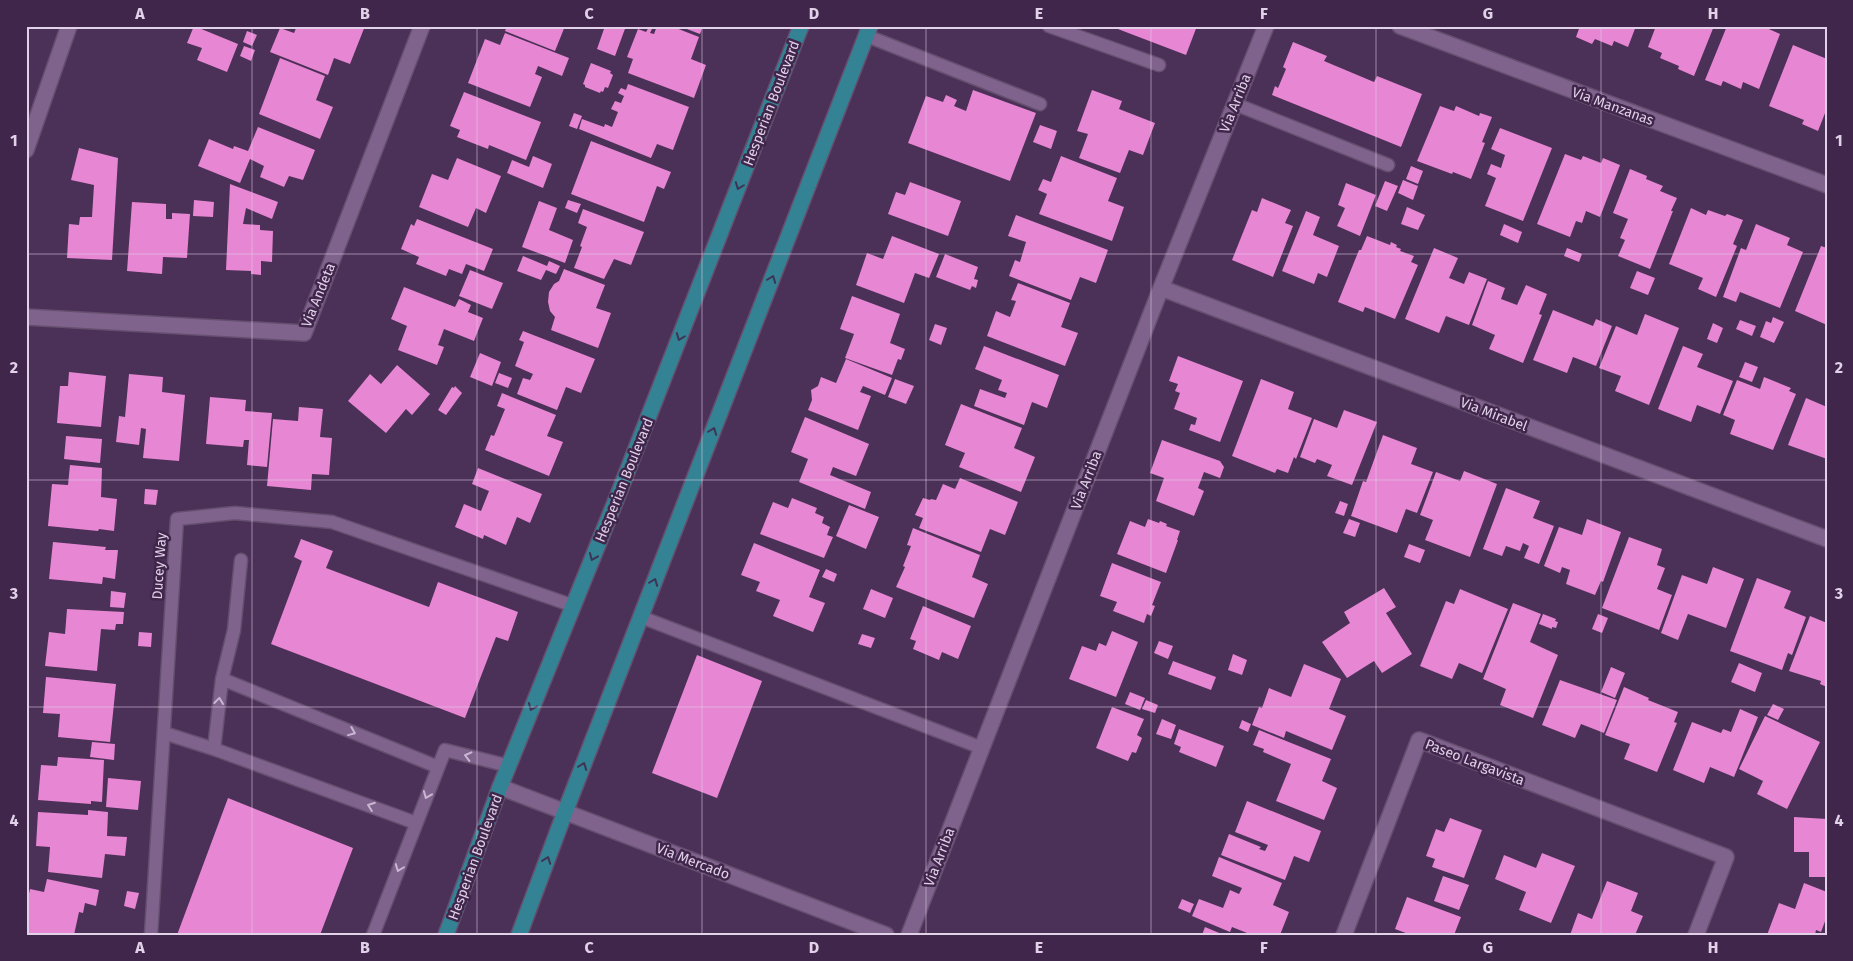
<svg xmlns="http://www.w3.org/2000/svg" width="1853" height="961" font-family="'Fira Sans',sans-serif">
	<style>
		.building { fill: #e786d3 }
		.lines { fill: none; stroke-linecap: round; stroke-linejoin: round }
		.lane-casing { stroke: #654f6f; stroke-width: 15 }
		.street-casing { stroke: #654f6f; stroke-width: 18 }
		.primary-casing { stroke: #654f6f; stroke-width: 18 }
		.lane { stroke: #80638d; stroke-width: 12 }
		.street { stroke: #80638d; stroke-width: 15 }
		.primary { stroke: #348394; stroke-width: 15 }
		.oneway { stroke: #3e3456 }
		.oneway2 { stroke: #c9b6d2 }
		.grid { fill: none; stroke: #e1d1e9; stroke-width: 1; stroke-opacity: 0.55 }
		.labels { text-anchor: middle; stroke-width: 5; stroke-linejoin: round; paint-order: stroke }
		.street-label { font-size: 14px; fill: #e1d1e9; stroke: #40264b }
		.neatline { fill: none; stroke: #e1d1e9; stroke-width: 2 }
		.grid-label { font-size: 16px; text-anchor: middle; font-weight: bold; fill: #e1d1e9 }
	</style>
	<rect width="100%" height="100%" fill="#4b3057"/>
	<path class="building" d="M194 26 238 44 227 72 197 60 202 48 187 43Z
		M297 26H365L350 64 334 58 328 75 270 52 280 28 294 33Z
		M507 26H565L555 51 505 31Z
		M605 26H626L615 56 597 49Z
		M657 26H676V28L699 37 691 59 706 65 694 98 628 73 633 59 627 57 638 29 646 32 649 27 652 29 650 33 654 34Z
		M679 26H703L700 34Z
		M1110 26H1197L1186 55Z
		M1580 26H1636L1628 47 1614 41 1612 46 1595 39 1592 44 1576 37Z
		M1656 26H1714L1694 76 1678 69 1679 66 1660 58 1662 53 1648 47Z
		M1727 26H1762L1780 34 1759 89 1743 82 1741 89 1723 81 1721 86 1705 80Z
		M247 31 257 35 252 46 243 42Z
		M505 33 569 58 562 76 538 66 535 74 542 77 530 107 468 83 485 39 500 45Z
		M1293 42 1327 56 1324 61 1374 82 1377 76 1422 94 1401 147 1272 95 1275 86 1278 88 1286 69 1283 67Z
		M1793 45 1827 59V108L1818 131 1802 124 1804 120 1769 106Z
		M244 46 255 50 251 61 240 56Z
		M280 58 325 76 316 100 333 107 320 139 259 114Z
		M591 63 611 71 610 73 613 75 608 88 605 87 603 92 601 91 600 93 585 87V85L583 84Z
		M628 84 689 107 673 150 657 144 651 158 579 129 582 119 604 127 605 124 612 127 618 112 611 109 615 101 621 103 624 96 618 93 621 88 626 90Z
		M973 90 1036 113 1010 181 908 143 926 96 943 102 946 95 957 100 954 106 966 111Z
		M1092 90 1122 101 1119 109 1155 123 1143 155 1129 150 1120 173 1079 158 1088 134 1077 131Z
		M464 92 541 122 526 160 489 145 488 149 457 137 460 130 450 126Z
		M1440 106 1454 111 1456 106 1479 116 1480 113 1492 117 1482 142 1485 143 1471 179 1453 172 1452 174 1417 161Z
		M574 113 582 116 577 129 569 126Z
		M1040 125 1057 131 1051 149 1033 142Z
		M258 127 315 150 303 180 289 176 284 187 260 177 264 166 250 159 240 183 198 166 209 139 233 149 234 146 248 151Z
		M1500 128 1552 148 1523 221 1485 206 1496 178 1487 174 1491 164 1501 168 1505 155 1491 149Z
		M591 141 671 172 664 189 657 186 644 222 571 194Z
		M79 148 118 158 112 260 67 258 69 224 79 225 80 217H92L94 185 71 180Z
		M1565 154 1581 160 1583 156 1601 163 1603 158 1620 165 1600 217 1586 211 1582 223 1576 221 1570 237 1537 224Z
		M533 156 552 164 543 188 507 173 512 160 529 167Z
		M1061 156 1117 178 1108 201 1124 207 1112 241 1039 214 1047 194 1038 190 1043 179 1051 182Z
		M457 158 501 176 486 213 476 208 468 227 419 207 432 174 448 180Z
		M1411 166 1423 171 1418 184 1406 179Z
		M1630 169 1647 176 1646 179 1663 186 1660 191 1677 198 1671 211H1673L1650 269 1618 256 1625 240 1620 238 1628 219 1613 213Z
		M1403 180 1418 186 1413 200 1398 193Z
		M1385 181 1398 186 1387 211 1375 206Z
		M910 182 961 201 948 236 888 214 896 192 905 195Z
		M1346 183 1376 195 1360 236 1337 226 1345 208 1338 205Z
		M230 184 278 202 272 219 246 208 243 224 260 225V230L273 231 272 262 261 261V275L251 274V271L226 270Z
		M1262 198 1291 210 1285 223 1293 226 1273 277 1232 260 1252 210 1257 212Z
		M194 200 214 202 213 217 193 216Z
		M568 200 581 204 577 213 565 208Z
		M539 201 557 208 549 230 573 240 565 263 522 247Z
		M132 202 166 204V219H172V213L190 214 187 258 163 257 162 274 127 271Z
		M1407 207 1425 215 1418 230 1401 224Z
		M1691 208 1706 215 1708 210 1725 216 1727 214 1743 220 1733 244 1737 246 1716 297 1698 289 1703 278 1669 264Z
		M583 209 644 232 631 265 614 259 604 279 574 268 582 247 580 246 587 227 578 223Z
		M1306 211 1320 217 1313 235 1339 246 1327 277 1318 273 1314 284 1282 271Z
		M1016 215 1108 250 1096 283 1080 277 1071 300 1009 276 1015 260 1020 262 1026 242 1008 236Z
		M417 219 493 249 484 271 466 264 462 274 449 269 446 276 416 264 419 257 401 249 411 224 414 226Z
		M1504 224 1522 232 1518 243 1500 235Z
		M1756 224 1790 238 1787 245 1803 252 1780 308 1740 292 1736 302 1723 297 1741 248 1746 250Z
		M892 236 939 254 929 278 915 273 904 303 856 285 867 253 883 259Z
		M1367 236 1390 245 1391 242 1397 245 1396 247 1401 249 1400 251 1414 256 1411 262 1418 265 1395 319 1365 307 1363 312 1338 302 1359 250H1361Z
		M1821 246 1827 248V325L1795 311Z
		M1434 248 1458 258 1449 278 1464 284 1469 272 1487 279 1469 325 1446 316 1439 333 1405 319Z
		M1567 248 1582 254 1579 262 1564 256Z
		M945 254 978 267 974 279 978 280 976 288 972 286 970 290 936 277Z
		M523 256 547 266 549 261 560 266 556 274 546 270 541 280 517 271Z
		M564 269 605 285 596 308 611 313 598 348 551 330 555 317 550 311 548 302 549 292 554 284 559 281Z
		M470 270 503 283 492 309 459 296Z
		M1637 271 1655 278 1648 295 1630 288Z
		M1488 281 1505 288 1501 299 1517 305 1526 285 1547 294 1539 314 1542 315 1523 363 1489 349 1495 335 1472 325Z
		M1018 283 1070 303 1061 327 1078 333 1065 366 987 336 996 311 1010 317 1016 301 1011 300Z
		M404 287 455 307 459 299 471 305 468 312 483 318 474 341 444 329 438 345 444 347 437 365 398 350 407 326 391 319Z
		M852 296 900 314 890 343 905 349 901 360 898 359 892 375 845 358 854 334 840 329Z
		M1553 310 1593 326 1596 319 1612 326 1596 366 1573 357 1567 373 1533 360Z
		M1645 314 1679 328 1649 405 1615 391 1621 376 1599 368 1616 326 1637 335Z
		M1773 317 1784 322 1774 343 1760 337 1766 321 1771 323Z
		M1740 320 1756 326 1752 336 1736 329Z
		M1713 323 1723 328 1717 343 1707 339Z
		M935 324 947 328 941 345 929 340Z
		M523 331 595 359 581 393 566 387 557 410 517 394 523 378 530 380 533 374 515 366 524 342 519 340Z
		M984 346 1059 375 1047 408 1032 402 1024 425 974 406 980 389 1005 398 1007 393 998 390 1002 380 975 369Z
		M1683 346 1703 354 1697 367 1733 381 1720 414 1697 405 1691 422 1658 409Z
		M480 353 501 362 492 386 470 377Z
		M1178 356 1243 381 1220 442 1189 430 1191 424 1195 425 1197 418 1174 409 1180 393 1175 391 1178 384 1169 381Z
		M846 359 892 378 885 395 863 386 860 392 871 396 858 430 808 410 812 400 811 390 818 386 821 377 836 383Z
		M1745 362 1758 367 1752 382 1739 377Z
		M397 365 430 394 412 415 406 409 386 433 348 401 370 374 381 384Z
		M69 372 106 376 101 427 57 423 60 386H68Z
		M499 373 512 378 508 388 495 383Z
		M129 374 163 377 162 392 185 395 179 461 143 458 146 429 141 428 139 445 116 442 119 416 125 417Z
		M1764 377 1791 388 1789 391 1796 394 1773 450 1730 434 1735 420 1723 415 1737 380 1760 389Z
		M895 379 914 386 906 404 888 397Z
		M1261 379 1294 392 1288 409 1312 418 1296 459 1294 457 1288 473 1277 469 1275 473 1232 456Z
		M455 386 462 393 446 415 438 410 452 387 454 388Z
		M502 393 556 415 547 436 563 442 549 476 485 450 491 435 494 436 505 409 497 406Z
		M210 397 246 400 245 411 272 413 267 467 247 465 249 440H244L243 447 206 444Z
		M1806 398 1827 407V459L1788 445Z
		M961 404 1022 428 1014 448 1035 457 1021 492 959 467 965 453 945 445Z
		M299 407 323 409 320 437 332 438 329 475 312 474 311 490 267 486 273 419 298 421Z
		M1344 410 1377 422 1352 485 1327 476 1332 465 1317 459 1315 463 1300 457 1314 419 1337 428Z
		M805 417 869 444 856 476 833 467 830 475 871 492 865 509 799 482 808 459 791 452Z
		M1383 435 1417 448 1411 464 1433 472 1417 513 1406 509 1397 533 1351 516 1363 481 1366 482Z
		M66 436 102 439 100 463 64 459Z
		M1162 440 1220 461 1224 467 1220 478 1204 472 1198 488 1204 491 1194 516 1156 501 1164 478 1150 473Z
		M70 465 102 468 101 497 117 499 114 531 99 529 98 531 48 526 52 484 68 485Z
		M478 468 542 494 530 523 517 517 506 545 484 535 483 539 455 527 464 504 481 511 489 491 472 484Z
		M1464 471 1497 484 1470 557 1425 540 1433 520 1420 515 1436 472 1460 481Z
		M960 478 1018 502 1005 535 990 529 981 552 919 528 923 518 915 515 923 498 930 500 931 499 936 500 943 484 955 489Z
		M1506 488 1540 501 1533 518 1554 526 1539 564 1524 558 1529 546 1523 543 1520 551 1506 546 1502 556 1483 549Z
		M145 489 158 490 156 505 144 504Z
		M792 498 817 508 815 513 824 517 822 523 830 527 827 535 833 537 824 558 760 534 773 502 788 508Z
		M1340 501 1348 504 1344 516 1335 513Z
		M849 505 879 517 866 549 836 536Z
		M1148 519 1159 523 1160 521 1167 524 1166 526 1180 531 1177 540H1178L1166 573 1117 554 1130 521 1145 527Z
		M1349 519 1360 523 1355 537 1343 533Z
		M1587 519 1621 532 1603 582 1601 581 1595 595 1566 584 1570 570 1562 567 1560 573 1544 566 1559 527 1582 535Z
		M913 528 980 555 972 577 988 584 974 618 896 587 905 567 903 566 911 546 907 545Z
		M1629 537 1662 549 1657 565 1665 568 1657 589 1672 595 1659 630 1602 608Z
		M301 539 333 551 326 568 429 607 438 582 518 612 508 641 496 637 465 718 271 644 302 561 294 557Z
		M53 542 106 547 105 550H118L115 579 103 577 102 584 49 579Z
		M754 543 820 570 809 597 825 603 813 632 773 616 780 600 756 591 760 582 741 575Z
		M1409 544 1425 550 1420 563 1404 557Z
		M1112 563 1161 582 1152 605 1155 606 1151 616 1147 614 1144 623 1113 611 1117 602 1100 596Z
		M1713 567 1744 579 1726 628 1688 614 1678 640 1661 633 1682 575 1707 584Z
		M826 569 837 574 834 582 822 577Z
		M1757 578 1791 591 1784 608 1806 617 1792 655 1788 653 1782 670 1730 651Z
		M1384 588 1396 607 1386 613 1412 654 1382 673 1374 661 1347 678 1322 642 1350 623 1344 612Z
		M871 589 893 598 885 618 863 609Z
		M1460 589 1508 609 1482 673 1459 663 1452 679 1420 666 1446 601 1454 604Z
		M111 591 126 593 124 608 110 607Z
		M1513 603 1541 614 1530 642 1558 655 1533 718 1500 705 1506 689 1483 679Z
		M923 606 971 626 958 659 942 652 939 660 913 649 916 641 910 639Z
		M67 609 124 612 123 624H116L115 630 101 629 97 671 45 666 49 632 65 634Z
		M1543 614 1556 619 1555 621 1558 622 1556 628 1552 627V629L1539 624Z
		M1598 614 1608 618 1602 633 1592 629Z
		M1810 616 1827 623V687L1820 684 1821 681 1789 671Z
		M1112 631 1138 642 1116 697 1069 679 1082 646 1096 651 1099 643 1106 646Z
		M139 632 152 633 151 647 138 646Z
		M862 634 875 638 871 648 858 644Z
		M1159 641 1173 646 1168 659 1154 653Z
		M1233 654 1247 660 1242 675 1228 670Z
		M697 655 762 681 717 798 652 773Z
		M1173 661 1216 677 1211 690 1168 674Z
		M1739 663 1762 673 1755 692 1731 682Z
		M1304 664 1341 679 1329 709 1346 716 1332 750 1286 731 1284 738 1252 725 1259 707 1262 708 1269 688 1291 697Z
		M1611 667 1625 673 1615 698 1601 692Z
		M46 677 116 684 110 742 58 737 60 714 43 713Z
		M1560 680 1617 700 1604 733 1581 724 1575 738 1542 725Z
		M1624 687 1649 698 1648 700 1678 712 1674 722 1677 723 1657 772 1624 759 1630 744 1605 735Z
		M1130 692 1145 698 1140 710 1125 704Z
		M1146 700 1158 705 1155 713 1142 709Z
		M1773 704 1784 709 1778 720 1767 715Z
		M1112 707 1144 719 1137 735 1142 738 1136 753 1132 752 1128 761 1096 748Z
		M1740 709 1758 717 1734 777 1710 767 1704 783 1673 770 1692 722 1721 733 1723 729 1731 732Z
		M1765 716 1820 742 1787 809 1757 794 1763 781 1739 769Z
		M1162 719 1176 725 1171 739 1156 734Z
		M1242 720 1251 724 1248 732 1239 728Z
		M1179 729 1224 746 1216 767 1179 752 1181 747 1174 744Z
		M1259 730 1331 759 1322 781 1337 788 1324 820 1276 801 1291 764 1263 752 1264 749 1253 745Z
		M92 742 115 744 114 760 90 757Z
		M58 757 104 760 102 802 91 801V804L38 800 41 765 57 766Z
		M108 778 141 781 138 810 106 807Z
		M228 798 353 848 320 935H177Z
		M1247 801 1321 831 1309 862 1294 856 1285 880 1221 855 1229 834 1261 847 1259 849 1265 851 1268 845 1235 832Z
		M88 810 108 812 107 836 127 837 125 856 105 854 102 878 48 872 50 847 36 846 38 812 88 815Z
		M1794 817 1827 819V877H1809V852H1794Z
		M1450 818 1482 830 1464 878 1432 867 1435 859 1426 856 1436 829 1444 832Z
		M1542 853 1575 866 1551 923 1519 910 1526 892 1495 879 1504 855 1536 868Z
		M1219 857 1282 883 1273 905 1289 912 1280 935H1252L1232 927 1230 932 1192 916 1199 899 1223 908 1230 890 1239 894 1242 888 1212 876Z
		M1443 876 1469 885 1459 910 1434 901Z
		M47 879 99 890 96 906 85 903 83 913 79 912 74 935H26V907L30 889 44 892Z
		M1607 881 1638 893 1631 911 1643 916 1635 935H1570L1578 913 1592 919Z
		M1804 883 1827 892V916L1821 932 1816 930 1815 935H1767L1779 903 1795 909Z
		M127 891 139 893 135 909 124 906Z
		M1407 897 1461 917 1454 935H1411L1395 929Z
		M1182 899 1194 904 1190 913 1178 908Z
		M1205 927 1224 935H1202Z"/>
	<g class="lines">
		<g class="lane-casing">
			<path id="lane" d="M1049 26 1159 65
				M867 36 1040 104
				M1235 104 1388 165
				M641 617 982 748
				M222 679 234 630 241 560
				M164 733 214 749 416 823
				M214 749 222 679 438 767
				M151 935 177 519 235 513 332 522 574 606
				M373 935 445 750 509 766"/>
		</g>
		<g class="street-casing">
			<path id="street" d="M1400 26 1827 185
				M26 150 69 26
				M1161 288 1827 539
				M26 317 304 333 422 26
				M500 787 886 935
				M909 935 1161 288 1266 26
				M1344 935 1419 740 1726 857 1696 935"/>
		</g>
		<g class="primary-casing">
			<path id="primary" d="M446 935 500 787 618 495 801 26
				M519 935 565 812 870 26"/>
		</g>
		<use href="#lane" class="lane"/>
		<use href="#street" class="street"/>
		<use href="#primary" class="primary"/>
	</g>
	<defs><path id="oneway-chevron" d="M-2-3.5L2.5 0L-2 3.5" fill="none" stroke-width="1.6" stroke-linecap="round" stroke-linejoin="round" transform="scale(1.25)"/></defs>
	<g class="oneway">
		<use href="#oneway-chevron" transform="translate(739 186) rotate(111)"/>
		<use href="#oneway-chevron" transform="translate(772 279) rotate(-69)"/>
		<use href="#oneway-chevron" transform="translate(680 337) rotate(111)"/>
		<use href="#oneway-chevron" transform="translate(713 431) rotate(-69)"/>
		<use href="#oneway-chevron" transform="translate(593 557) rotate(112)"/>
		<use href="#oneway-chevron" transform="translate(654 582) rotate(-69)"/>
		<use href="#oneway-chevron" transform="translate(532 707) rotate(112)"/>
		<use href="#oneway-chevron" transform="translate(583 766) rotate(-69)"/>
		<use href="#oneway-chevron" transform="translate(547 860) rotate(-70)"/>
	</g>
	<g class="oneway2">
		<use href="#oneway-chevron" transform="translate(219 701) rotate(-83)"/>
		<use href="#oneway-chevron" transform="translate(352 732) rotate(22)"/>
		<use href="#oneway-chevron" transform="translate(468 756) rotate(-166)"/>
		<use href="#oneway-chevron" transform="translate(427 795) rotate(112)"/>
		<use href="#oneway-chevron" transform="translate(371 806) rotate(-160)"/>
		<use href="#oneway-chevron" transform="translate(399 868) rotate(111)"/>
	</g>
	<path class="grid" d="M252 26V935M477 26V935M702 26V935M926 26V935M1151 26V935M1376 26V935M1601 26V935M26 254H1827M26 480H1827M26 707H1827"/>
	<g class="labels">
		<g class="street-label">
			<text transform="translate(771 103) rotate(-69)" y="5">Hesperian Boulevard</text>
			<text transform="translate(1235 103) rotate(-68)" y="5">Via Arriba</text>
			<text transform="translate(1613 106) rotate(20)" y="5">Via Manzanas</text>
			<text transform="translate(318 295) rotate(-68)" y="5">Via Andeta</text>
			<text transform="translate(1494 414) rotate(21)" y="5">Via Mirabel</text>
			<text transform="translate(624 480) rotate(-68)" y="5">Hesperian Boulevard</text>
			<text transform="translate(1086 480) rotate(-69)" y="5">Via Arriba</text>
			<text transform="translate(159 566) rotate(-86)" y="5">Ducey Way</text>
			<text transform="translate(1475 762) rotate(21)" y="5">Paseo Largavista</text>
			<text transform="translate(475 857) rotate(-70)" y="5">Hesperian Boulevard</text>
			<text transform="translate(939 857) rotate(-69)" y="5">Via Arriba</text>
			<text transform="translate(693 861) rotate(21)" y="5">Via Mercado</text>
		</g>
	</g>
	<rect width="1853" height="961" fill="none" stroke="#40264b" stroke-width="55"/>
	<rect x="28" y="28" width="1798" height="906" class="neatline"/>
	<g class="grid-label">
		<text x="140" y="19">A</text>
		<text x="365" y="19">B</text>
		<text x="589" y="19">C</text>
		<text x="814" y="19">D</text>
		<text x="1039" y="19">E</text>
		<text x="1264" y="19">F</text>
		<text x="1488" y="19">G</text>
		<text x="1713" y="19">H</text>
		<text x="14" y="146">1</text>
		<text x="1839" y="146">1</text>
		<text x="14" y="373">2</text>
		<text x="1839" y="373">2</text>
		<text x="14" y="599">3</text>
		<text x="1839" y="599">3</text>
		<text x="14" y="826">4</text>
		<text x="1839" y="826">4</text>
		<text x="140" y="953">A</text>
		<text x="365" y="953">B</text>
		<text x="589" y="953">C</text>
		<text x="814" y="953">D</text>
		<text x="1039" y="953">E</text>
		<text x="1264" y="953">F</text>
		<text x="1488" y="953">G</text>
		<text x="1713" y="953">H</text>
	</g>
</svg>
